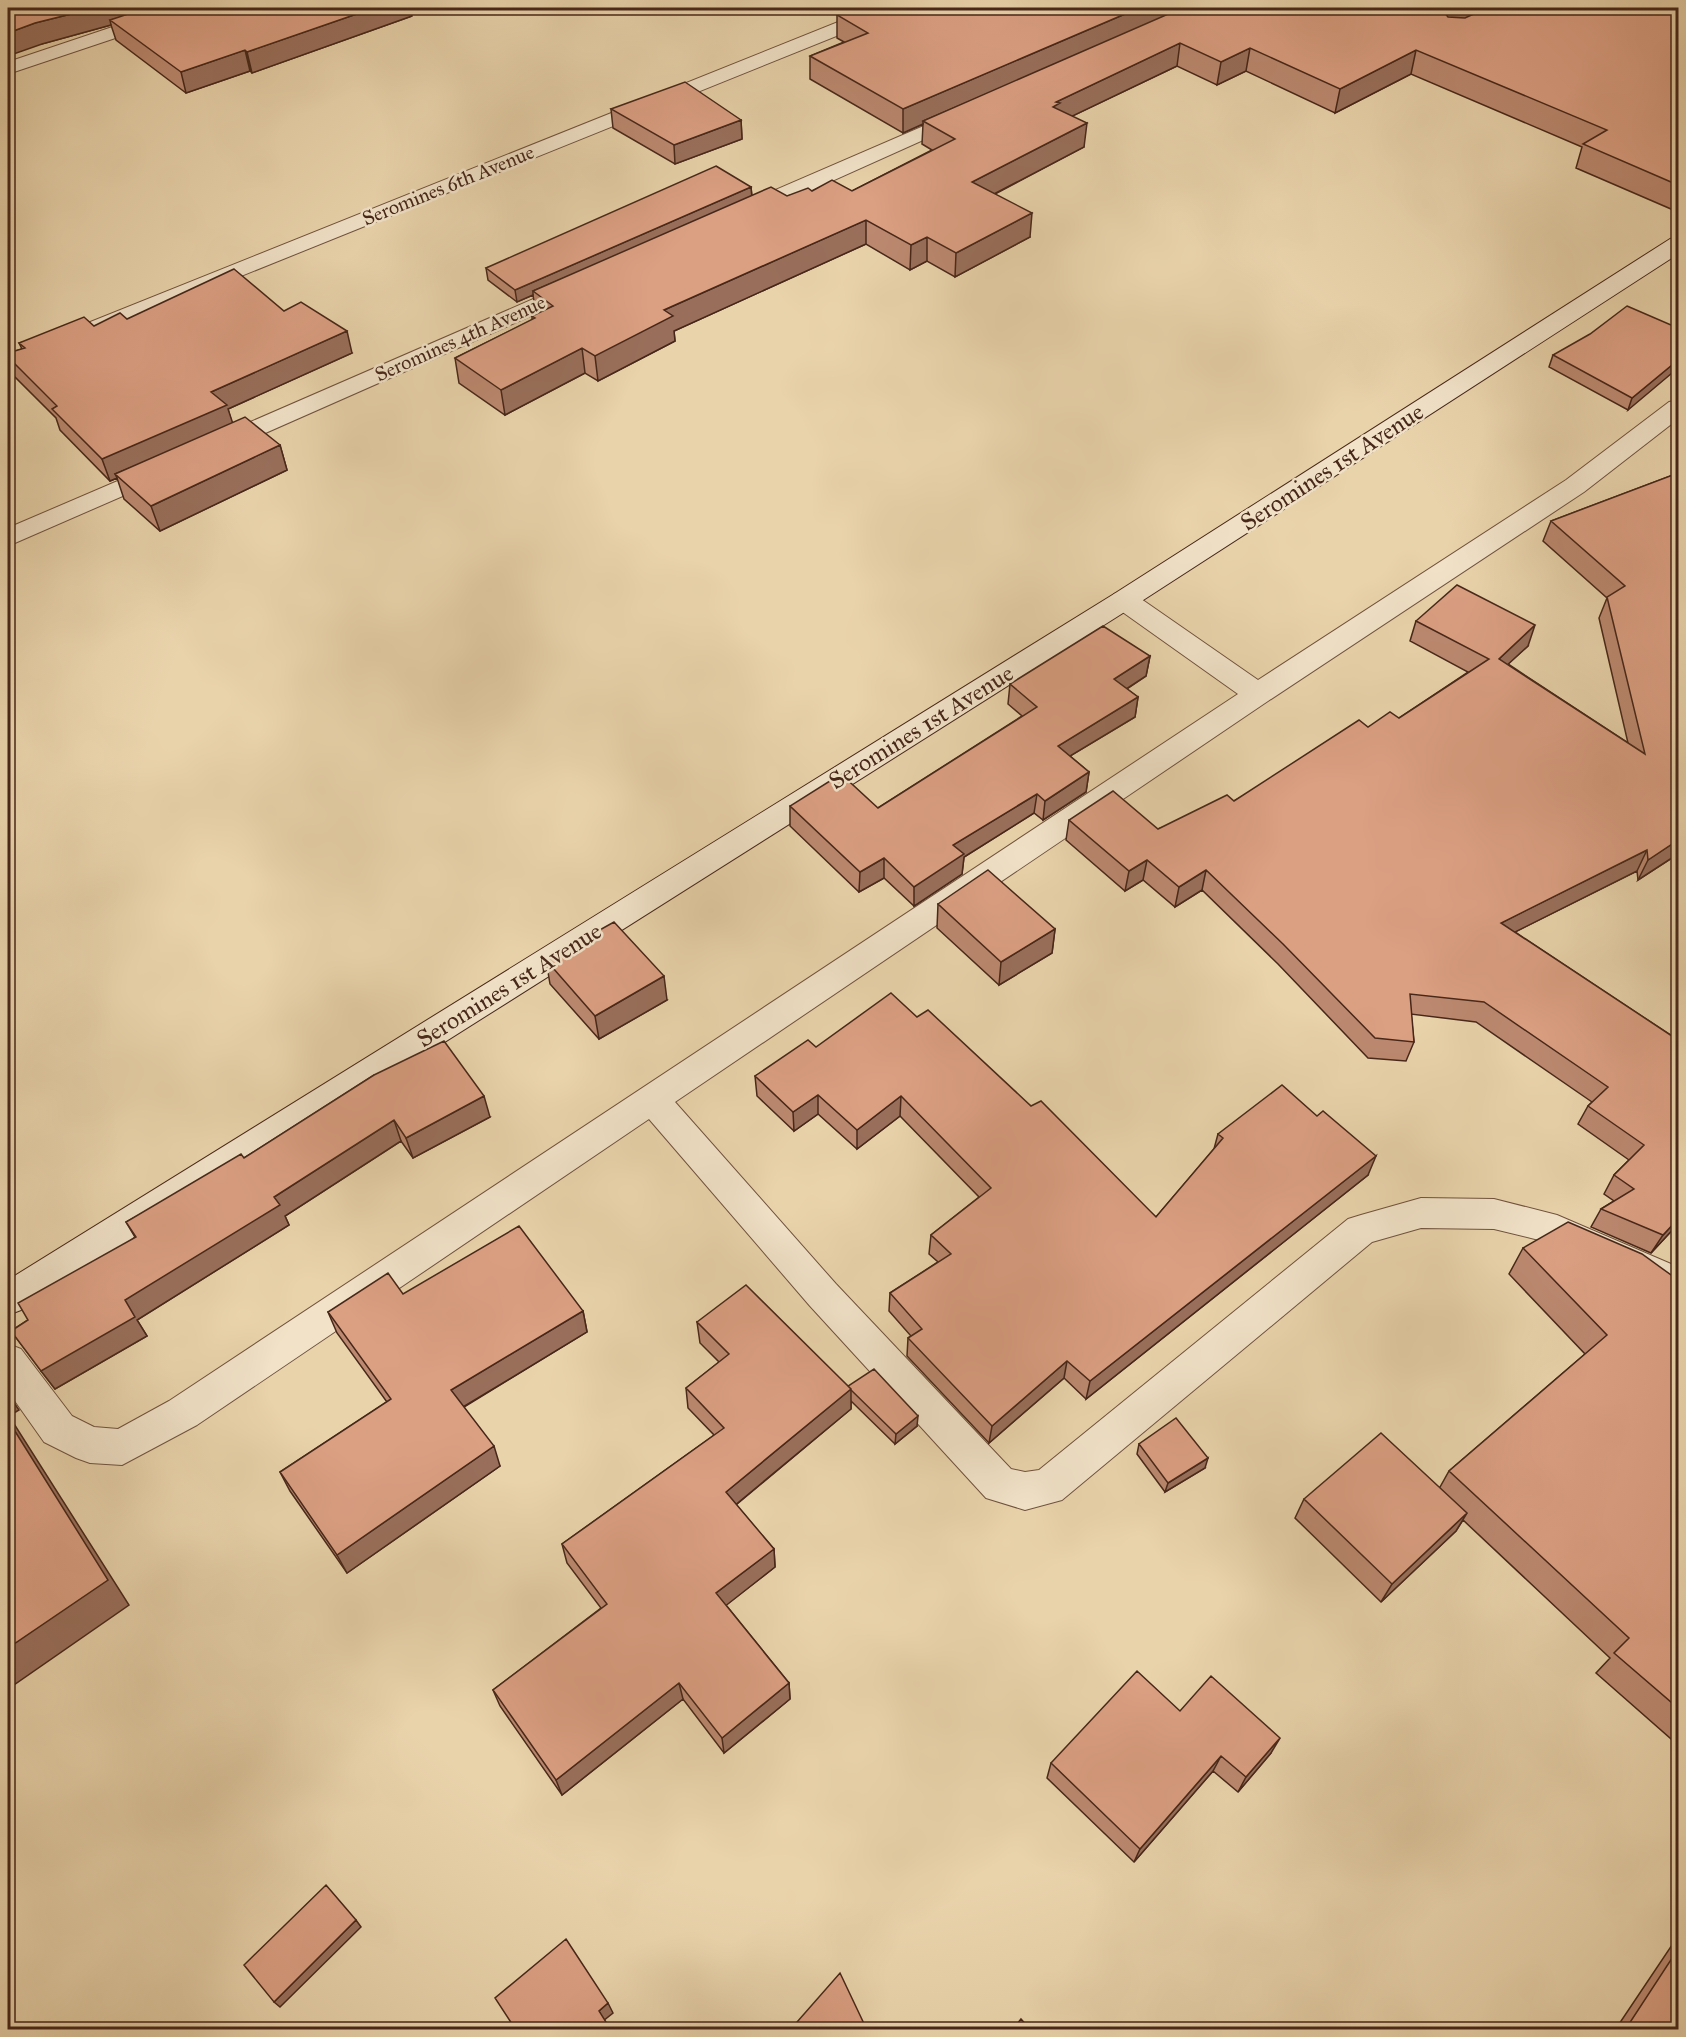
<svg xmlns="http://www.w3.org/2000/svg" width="1686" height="2037" font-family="'IM FELL Great Primer',serif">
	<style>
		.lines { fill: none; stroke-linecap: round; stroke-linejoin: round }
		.street-casing { stroke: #70523e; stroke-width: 2 }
		.secondary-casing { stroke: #472719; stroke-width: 2 }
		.street { fill: #f1e2c8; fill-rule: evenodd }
		.secondary { fill: #f1e2c8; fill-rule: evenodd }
		.wall { fill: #bc8970; stroke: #472719; stroke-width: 1.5 }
		.shaded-wall { fill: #996f5b; stroke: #472719; stroke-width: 1.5 }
		.building { fill: #db9f82; stroke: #472719; stroke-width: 1.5 }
		.labels { text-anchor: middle; stroke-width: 5; stroke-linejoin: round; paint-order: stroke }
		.far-street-label { font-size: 20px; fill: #472719; stroke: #f1e2c8 }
		.street-label { font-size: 24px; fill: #472719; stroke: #f1e2c8 }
	</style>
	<rect width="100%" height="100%" fill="#e9d3ab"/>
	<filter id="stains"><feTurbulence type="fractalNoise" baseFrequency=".00333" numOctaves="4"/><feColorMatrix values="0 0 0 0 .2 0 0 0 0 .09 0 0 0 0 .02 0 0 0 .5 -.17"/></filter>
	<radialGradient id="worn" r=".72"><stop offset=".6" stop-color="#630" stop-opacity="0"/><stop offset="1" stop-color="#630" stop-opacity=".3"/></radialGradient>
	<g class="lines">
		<g class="street-casing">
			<path id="street" d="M169 8H196L193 12 8 74V62Z
				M873 8H899L896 12 8 370V355Z
				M963 109 970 111 973 115 970 119 752 217 744 219 736 217 733 212 736 207Z
				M577 280 585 282 589 287 585 292 227 450 218 453 209 450 205 445 209 440Z
				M1678 400V419L1584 492 1268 701 675 1102 836 1284 1011 1469 1025 1472 1039 1470 1348 1219 1361 1215 1421 1198 1494 1199 1557 1215 1678 1267V1300L1539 1240 1494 1229 1421 1228 1372 1242 1062 1500 1025 1510 986 1498 810 1306 649 1119 197 1425 122 1465 90 1463 76 1458 44 1442 8 1391V1344L21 1349 72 1416 94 1427 118 1429 169 1401 1238 694 1114 606 1110 600 1114 594 1124 591 1134 594 1258 680 1566 480 1669 402Z
				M162 462 171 465 175 470 171 475 8 546V528Z"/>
		</g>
		<g class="secondary-casing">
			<path id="secondary" d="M1678 237V254L1134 606 21 1310 8 1315V1280L1114 594 1670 239Z"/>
		</g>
		<use href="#street" class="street"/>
		<use href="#secondary" class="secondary"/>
	</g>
	<path class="wall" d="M8 8 412 16 252 73 250 71 186 93 116 40 111 25 42 44Z
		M1678 8V212L1576 168 1582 147 1411 74 1335 113 1246 71 1217 85 1177 66 1072 116 1084 147 995 194 1030 237 955 277 927 261 910 270 866 244 674 331 675 341 598 381 585 373 505 415 459 383 455 358 532 320V316L536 314 533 295 517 302 488 280 486 268 751 187 752 196H787L812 191H852L932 150 922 144 923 124 903 133 810 79V56L844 42 837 38V15Z
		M611 109 741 120 742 139 675 164 613 128Z
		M284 311 352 353 228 409 232 423 280 445 287 470 160 531 124 499 117 478 110 481 60 430 56 418 13 375 8 362V353L22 349 19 343 94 326 127 319Z
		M1678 328 1628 410 1549 367 1553 355Z
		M1678 473V854L1638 880 1637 871 1515 932 1678 1040V1224L1651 1253 1591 1227 1601 1209 1614 1201 1604 1194 1614 1175 1629 1160 1578 1124 1588 1106 1592 1102 1476 1022 1411 1014 1414 1042 1406 1061 1368 1058 1278 964 1202 890 1175 907 1143 880 1125 891 1066 840 1069 820 1158 829 1234 801 1368 727 1399 718 1468 672 1410 641 1416 621 1528 646 1508 664 1628 743 1599 618 1607 598 1543 541 1551 521Z
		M1150 656 1146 676 1127 689 1138 697 1135 717 1070 756 1089 772 1086 792 1043 820 1034 813 964 857 962 874 914 906 884 878 859 892 790 826V806L878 808 1022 716 1008 704 1010 684Z
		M938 904 1055 929 1052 953 999 985 937 928Z
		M546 960 667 1000 599 1039 550 984Z
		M917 1017 1031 1106 1156 1217 1214 1149 1218 1134 1368 1175 1086 1399 1064 1378 989 1443 907 1356 908 1338 911 1336 889 1311 890 1293 938 1262 929 1254 931 1235 979 1197 900 1116 857 1149 818 1114 794 1131 757 1096 755 1076 816 1047Z
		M374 1075 490 1117 413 1158 401 1141 285 1216 289 1225 137 1320 147 1336 55 1389 11 1331 28 1320 135 1237 126 1222 244 1158Z
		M1523 1248 1678 1280V1745L1596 1673 1610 1658 1463 1520 1456 1531 1381 1602 1295 1518 1304 1499 1440 1487 1449 1471 1585 1354 1509 1274Z
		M403 1294 583 1311 587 1332 464 1407 500 1466 347 1573 290 1491 280 1472 387 1402 337 1333 328 1312Z
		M697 1322 848 1386 917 1426 895 1444 851 1401V1409L736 1505 774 1549 775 1567 726 1605 789 1683 790 1699 724 1753 683 1699 562 1795 500 1706 493 1690 601 1608 567 1563 562 1544 714 1435 688 1408 686 1388 719 1362 700 1343Z
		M1139 1444 1205 1468 1165 1492 1137 1454Z
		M1180 1711 1271 1753 1238 1792 1213 1771 1134 1862 1047 1778 1051 1763Z
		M1678 1939V2030H1615L1674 1942Z"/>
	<path class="shaded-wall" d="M95 8H163L110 20 111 25 42 44 8 56V33L35 23Z
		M374 8H410L412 16 252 73 247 52Z
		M1139 8H1189L923 121V124L903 133V109Z
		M1448 8H1490L1443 29 1444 12Z
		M1180 43 1177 66 1058 123 1053 107 1056 102Z
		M1250 48 1246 71 1217 85 1221 62Z
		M245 50 250 71 186 93 181 72Z
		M1416 50 1411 74 1335 113 1340 89Z
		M741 120 742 139 675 164 674 145Z
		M1087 123 1084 147 971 206 972 182Z
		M751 187 752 199 533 291V295L517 302 515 290Z
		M1032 213 1030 237 955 277 956 253Z
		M866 220V244L674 331 675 341 598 381 595 356 664 310Z
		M927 237V261L910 270 911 245Z
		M347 331 352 353 228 409 234 427 115 474 117 478 110 481 102 459 211 392Z
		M582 348 585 373 505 415 501 390Z
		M1678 360V368L1628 410 1632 398Z
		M280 445 287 470 160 531 151 506Z
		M1535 625 1528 646 1492 679 1499 659Z
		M1150 656 1146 676 1111 699 1114 679Z
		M1138 697 1135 717 1055 765 1058 746Z
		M1089 772 1086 792 1043 820 1045 801Z
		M1037 794 1034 813 964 857 962 874 914 906V887L953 845Z
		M1678 840V854L1638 880 1648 860Z
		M1647 850 1637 871 1493 943 1501 923Z
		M884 858V878L859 892 860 872Z
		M1147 860 1143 880 1125 891 1129 871Z
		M1206 870 1202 890 1175 907 1179 887Z
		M1055 929 1052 953 999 985 1001 962Z
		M664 976 667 1000 599 1039 595 1016Z
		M818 1095V1114L794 1131 793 1112Z
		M484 1096 490 1117 413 1158 406 1138Z
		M901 1096 900 1116 857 1149V1130Z
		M394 1120 401 1141 285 1216 289 1225 137 1320 147 1336 55 1389 41 1371 125 1300 274 1197Z
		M1376 1156 1368 1175 1086 1399 1090 1381Z
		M1678 1219V1224L1651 1253 1663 1235Z
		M583 1311 587 1332 458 1410 451 1390Z
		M1067 1361 1064 1378 989 1443 992 1426Z
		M851 1389V1409L728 1511 726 1492Z
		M8 1394 19 1410 9 1416 129 1605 8 1689Z
		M918 1416 917 1426 895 1444 896 1434Z
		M494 1446 500 1466 347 1573 337 1555Z
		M1208 1458 1205 1468 1165 1492 1168 1483Z
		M1467 1513 1456 1531 1381 1602 1392 1584Z
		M774 1549 775 1567 719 1611 716 1593Z
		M679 1683 683 1699 562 1795 556 1780Z
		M789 1683 790 1699 724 1753 722 1738Z
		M1280 1738 1271 1753 1238 1792 1246 1777Z
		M1221 1756 1213 1771 1134 1862 1140 1849Z
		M356 1920 361 1927 280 2007 274 2002Z
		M608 2003 613 2013 603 2021 599 2011Z"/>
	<path class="building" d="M8 8H95L35 23 8 33Z
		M146 8H374L247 52 245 50 181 72 110 20Z
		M856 8H1139L903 109 810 56 868 33 837 15Z
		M1182 8H1448L1444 12 1448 17 1465 18 1487 8H1678V185L1583 144 1607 130 1416 50 1340 89 1250 48 1221 62 1180 43 1056 102 1060 103 1053 107 1087 123 972 182 1032 213 956 253 927 237 911 245 866 220 664 310 673 316 595 356 582 348 501 390 455 358 535 318 532 316 553 306 533 291 771 187 787 196 808 188 812 191 832 180 852 191 955 139 923 121Z
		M685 82 741 120 674 145 611 109Z
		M716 166 751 187 515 290 486 268Z
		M234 269 284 311 301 302 347 331 211 392 227 405 102 459 52 409 57 406 8 357V353L25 348 19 343 84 317 94 326 120 313 127 319Z
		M1627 306 1678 328V360L1632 398 1553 355 1590 334Z
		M245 417 280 445 151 506 115 474Z
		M1678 473V840L1648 860 1647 850 1501 923 1678 1040V1219L1663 1235 1601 1209 1634 1189 1614 1175 1644 1145 1588 1106 1608 1087 1484 1002 1410 994 1414 1042 1375 1038 1283 944 1206 870 1179 887 1147 860 1129 871 1069 820 1113 791 1158 829 1227 795 1234 801 1359 720 1368 727 1390 712 1399 718 1489 659 1416 621 1457 585 1535 625 1499 659 1645 754 1607 597 1625 586 1551 521Z
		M1103 626 1150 656 1114 679 1138 697 1058 746 1089 772 1045 801 1037 794 953 845 964 854 914 887 884 858 860 872 790 806 841 774 878 808 1037 707 1010 684Z
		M988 870 1055 929 1001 962 938 904Z
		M614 922 664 976 595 1016 546 960Z
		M891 993 917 1017 928 1010 1031 1106 1041 1101 1156 1217 1223 1138 1218 1134 1282 1085 1317 1116 1323 1111 1376 1156 1090 1381 1067 1361 992 1426 908 1338 922 1329 890 1293 951 1254 931 1235 991 1188 901 1096 857 1130 818 1095 793 1112 755 1076 808 1040 816 1047Z
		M444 1041 484 1096 406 1138 394 1120 274 1197 280 1205 125 1300 135 1317 41 1371 11 1331 28 1320 18 1303 136 1237 126 1222 241 1154 244 1158 374 1075Z
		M1568 1222 1642 1254 1678 1280V1708L1614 1653 1629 1638 1449 1471 1607 1335 1523 1248Z
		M519 1226 583 1311 451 1390 494 1446 337 1555 280 1472 391 1399 328 1312 388 1273 403 1294Z
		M746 1285 851 1389 726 1492 774 1549 716 1593 789 1683 722 1738 679 1683 556 1780 493 1690 607 1604 562 1544 724 1428 686 1388 729 1354 697 1322Z
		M874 1369 918 1416 896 1434 851 1390V1389L848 1386Z
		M1176 1418 1208 1458 1168 1483 1139 1444Z
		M8 1420 108 1580 8 1648Z
		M1381 1433 1467 1513 1392 1584 1304 1499Z
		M1137 1671 1180 1711 1211 1676 1280 1738 1246 1777 1221 1756 1140 1849 1051 1763Z
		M326 1885 356 1920 274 2002 244 1965Z
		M566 1939 608 2003 599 2011 611 2030H516L495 1998Z
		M1678 1949V2030H1625Z
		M840 1973 867 2030H790Z
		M1021 2019 1031 2030H1012Z"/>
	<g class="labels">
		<g class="far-street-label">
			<text transform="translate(448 185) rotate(-22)" y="7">Seromines 6th Avenue</text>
			<text transform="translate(460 338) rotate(-24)" y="7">Seromines 4th Avenue</text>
		</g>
		<g class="street-label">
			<text transform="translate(1332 467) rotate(-33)" y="8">Seromines 1st Avenue</text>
			<text transform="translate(921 727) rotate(-32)" y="8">Seromines 1st Avenue</text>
			<text transform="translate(509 985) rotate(-32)" y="8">Seromines 1st Avenue</text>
		</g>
	</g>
	<rect width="1686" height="2037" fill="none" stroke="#e9d3ab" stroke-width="30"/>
	<rect x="9" y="9" width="1668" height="2019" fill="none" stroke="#472719" stroke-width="3"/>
	<rect x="15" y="15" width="1656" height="2007" fill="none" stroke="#472719" stroke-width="1.5"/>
	<rect width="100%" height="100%" filter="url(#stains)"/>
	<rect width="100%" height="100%" fill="url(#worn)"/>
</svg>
